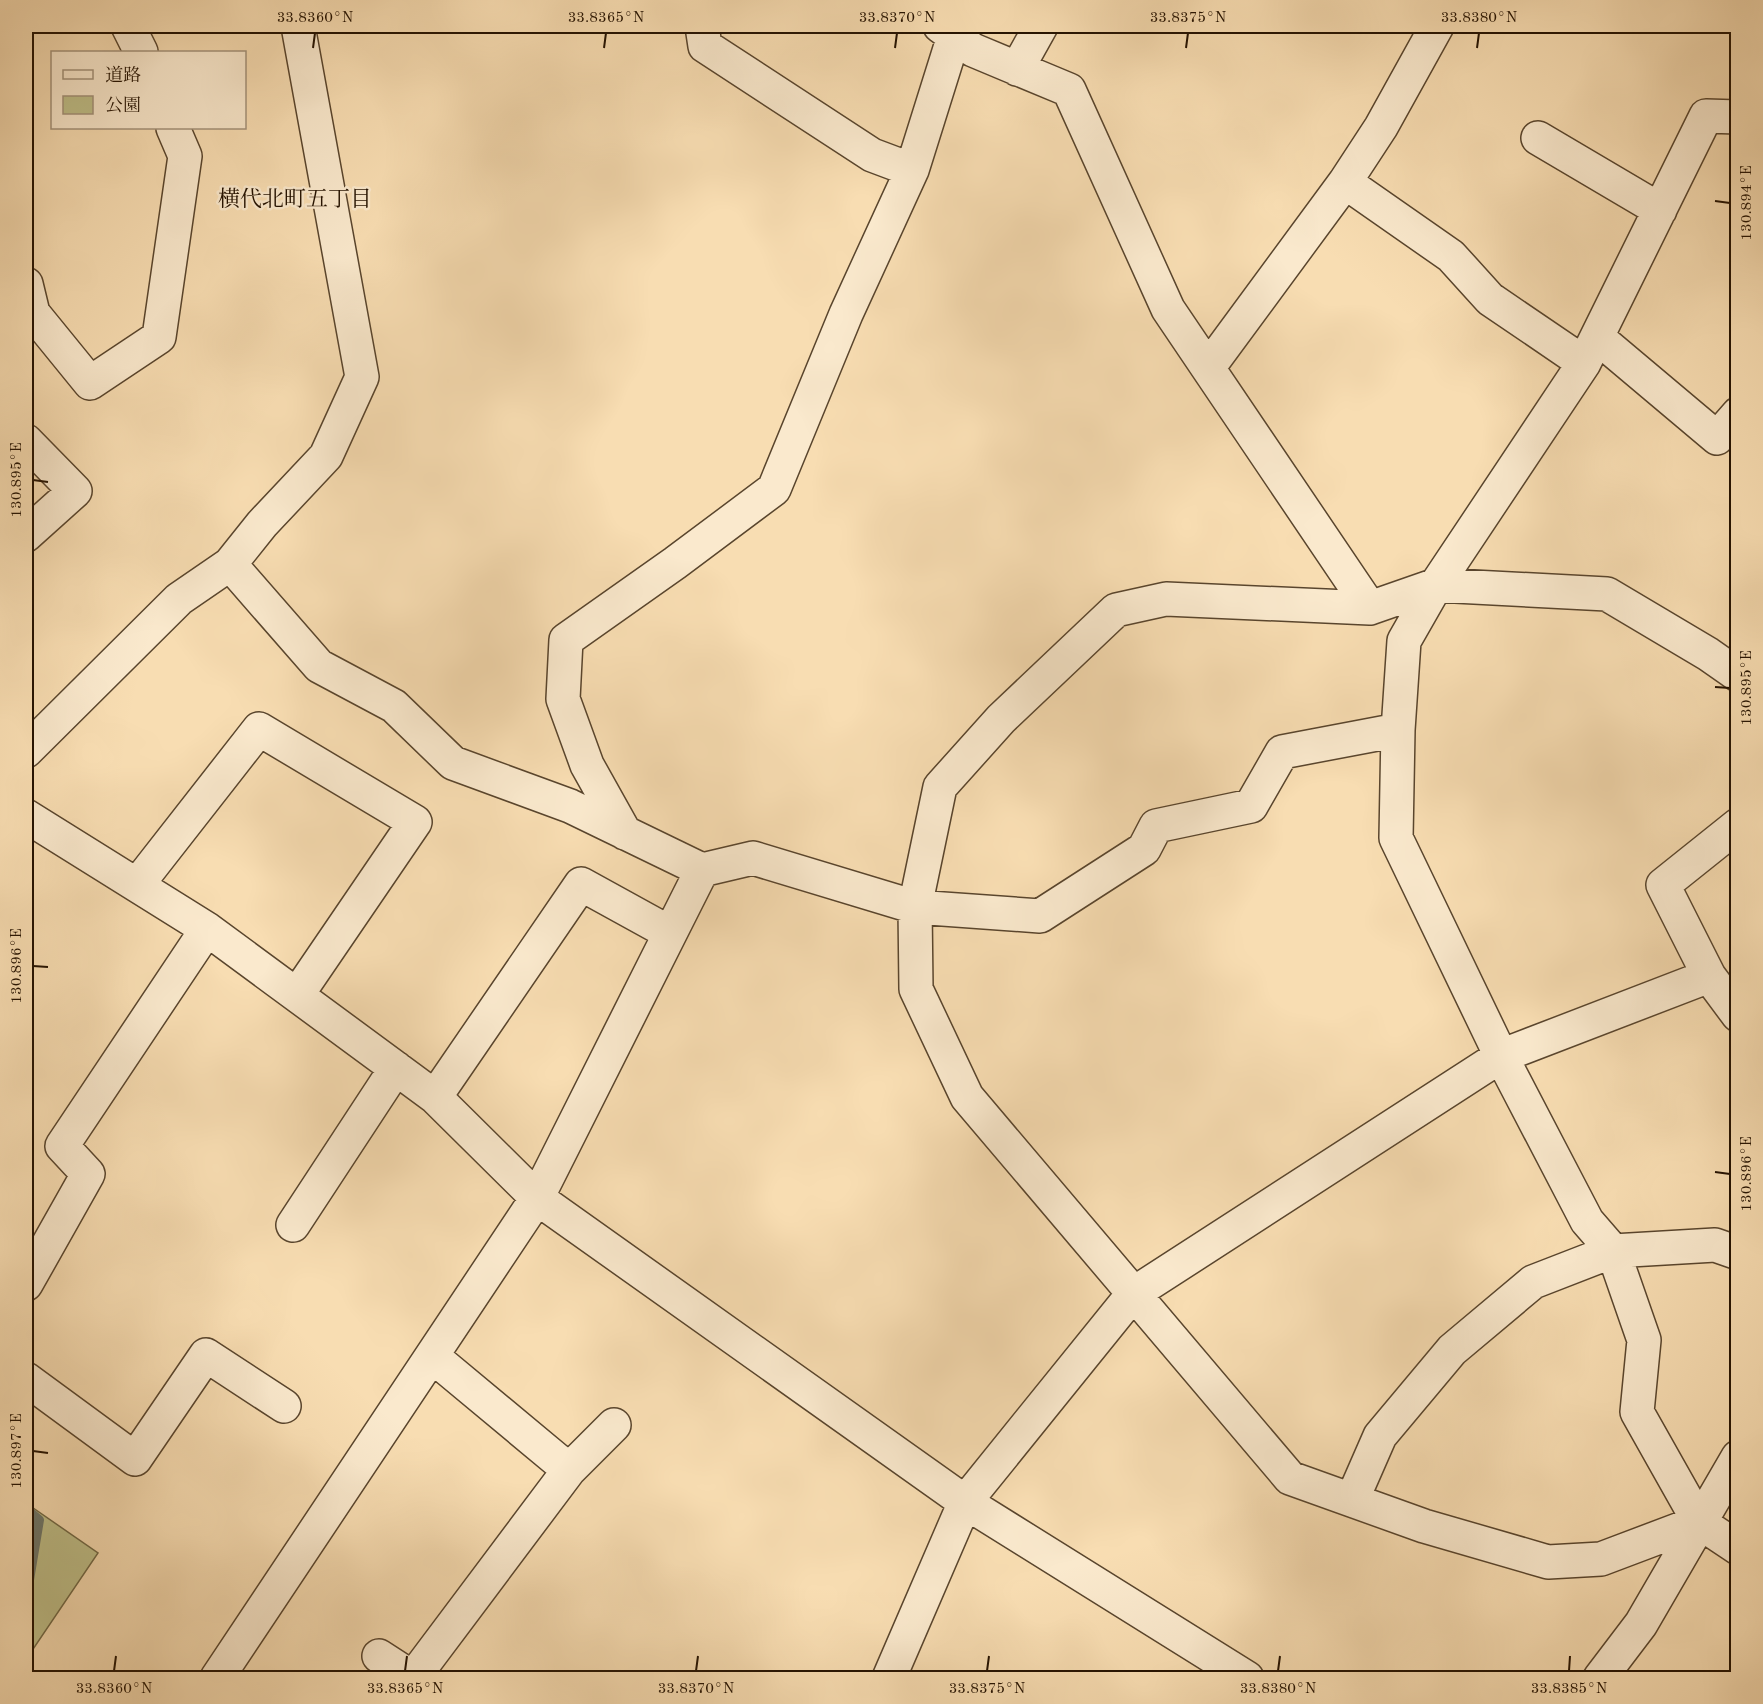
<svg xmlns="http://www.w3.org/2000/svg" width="1763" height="1704" font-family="'Old Standard TT','Noto Serif JP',serif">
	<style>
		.green { fill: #bfc08a; stroke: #726946; stroke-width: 1.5 }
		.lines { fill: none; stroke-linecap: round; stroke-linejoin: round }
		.stream { stroke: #6d776b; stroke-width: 10 }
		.street-casing { stroke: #59452d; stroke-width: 36 }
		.street { stroke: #fae9cd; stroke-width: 33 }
		.ticks { fill: none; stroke: #241201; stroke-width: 2 }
		.labels { text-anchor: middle; stroke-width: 5; stroke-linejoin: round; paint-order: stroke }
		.neighbourhood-label { font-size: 22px; fill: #241201; stroke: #fae9cd }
		.neatline { fill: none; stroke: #241201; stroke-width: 2 }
		.ticks-label { font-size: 15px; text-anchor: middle; fill: #241201 }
	</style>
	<rect width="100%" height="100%" fill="#f8ddb2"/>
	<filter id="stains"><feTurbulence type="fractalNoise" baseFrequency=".00333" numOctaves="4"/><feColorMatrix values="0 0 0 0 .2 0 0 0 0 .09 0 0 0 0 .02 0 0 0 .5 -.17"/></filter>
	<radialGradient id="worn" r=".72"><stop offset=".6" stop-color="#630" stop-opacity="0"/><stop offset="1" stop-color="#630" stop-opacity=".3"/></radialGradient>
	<path class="green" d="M26 1503 98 1553 29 1655 26 1668Z"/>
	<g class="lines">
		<path class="stream" d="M26 1509 39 1520 26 1598"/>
		<g class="street-casing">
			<path id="street" d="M128 26 141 52
				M702 26 705 46 872 155 912 170
				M940 26 973 50 1069 90 1168 309 1370 608
				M1017 69 1041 26
				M1738 117 1706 116 1584 363 1436 585 1404 641 1398 730 1396 838 1501 1056 1587 1221 1613 1251 1644 1340 1637 1412 1699 1522 1738 1548
				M1538 138 1660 210
				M1345 182 1451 256 1490 299 1584 363
				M26 284 33 313 90 383 159 337 185 156 173 128
				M1597 337 1717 438 1738 414
				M1208 368 1345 182 1381 127 1437 26
				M26 441 75 491 26 535
				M230 564 262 524 326 456 362 377 298 26
				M26 751 179 599 230 564 319 666 394 706 453 763 570 806 702 870 753 858 915 907 1040 916 1144 849 1156 826 1251 806 1282 752 1398 730
				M26 816 207 929 435 1097 537 1198 965 1502 1247 1678
				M625 833 587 765 563 699 566 640 675 563 774 489 846 314 912 170 954 36
				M137 885 259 729 415 822 297 995
				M1709 976 1738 1015
				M435 1097 581 884 670 933
				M293 1225 396 1068
				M26 1284 88 1174 62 1146 207 929
				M26 1379 135 1459 206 1355 284 1406
				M569 1470 614 1425
				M1352 1500 1380 1436 1452 1350 1533 1282 1613 1251 1715 1245 1738 1253
				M1699 1522 1601 1559 1548 1562 1424 1526 1290 1478 967 1097 916 989 915 907 940 787 1001 719 1116 610 1166 599 1370 608 1436 585 1607 594 1708 654 1738 675
				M379 1656 413 1678
				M217 1678 537 1198 702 870
				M413 1678 569 1470 432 1356
				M889 1678 965 1502 1133 1294 1501 1056 1709 976 1663 885 1738 825
				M1600 1678 1641 1624 1738 1457"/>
		</g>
		<use href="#street" class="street"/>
	</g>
	<path class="ticks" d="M313 48 315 33M604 48 606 33M895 48 897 33M1186 48 1188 33M1477 48 1479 33M1715 201 1730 203M33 480 48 482M1715 687 1730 688M33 966 48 967M1715 1172 1730 1174M33 1451 48 1453M114 1671 116 1656M405 1671 407 1656M696 1671 698 1656M987 1671 989 1656M1278 1671 1280 1656M1569 1671 1570 1656"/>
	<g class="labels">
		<g class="neighbourhood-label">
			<text x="295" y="206">横代北町五丁目</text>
		</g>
	</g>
	<rect width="1763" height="1704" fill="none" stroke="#f8ddb2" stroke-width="66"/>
	<rect x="51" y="51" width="195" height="78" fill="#fae9cd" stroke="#a4937b" stroke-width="1.5"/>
	<rect x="63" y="70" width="30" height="9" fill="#fae9cd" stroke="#a4937b" stroke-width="1.5"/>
	<text x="105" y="81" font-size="18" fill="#241201">道路</text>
	<rect x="63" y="96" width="30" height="18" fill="#bfc08a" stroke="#a4937b" stroke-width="1.5"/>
	<text x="105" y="111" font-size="18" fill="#241201">公園</text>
	<rect x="33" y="33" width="1697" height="1638" class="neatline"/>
	<g class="ticks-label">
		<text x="315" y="22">33.8360°N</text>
		<text x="606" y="22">33.8365°N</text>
		<text x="897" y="22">33.8370°N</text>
		<text x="1188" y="22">33.8375°N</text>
		<text x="1479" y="22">33.8380°N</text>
		<text transform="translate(1746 203) rotate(-90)" y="5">130.894°E</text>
		<text transform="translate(16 480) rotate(-90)" y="5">130.895°E</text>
		<text transform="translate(1746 688) rotate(-90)" y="5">130.895°E</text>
		<text transform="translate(16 966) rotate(-90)" y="5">130.896°E</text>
		<text transform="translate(1746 1174) rotate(-90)" y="5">130.896°E</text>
		<text transform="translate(16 1451) rotate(-90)" y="5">130.897°E</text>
		<text x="114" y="1693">33.8360°N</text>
		<text x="405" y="1693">33.8365°N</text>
		<text x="696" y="1693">33.8370°N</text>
		<text x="987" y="1693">33.8375°N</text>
		<text x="1278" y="1693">33.8380°N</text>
		<text x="1569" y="1693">33.8385°N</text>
	</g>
	<rect width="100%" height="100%" filter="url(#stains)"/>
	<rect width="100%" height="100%" fill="url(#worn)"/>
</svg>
